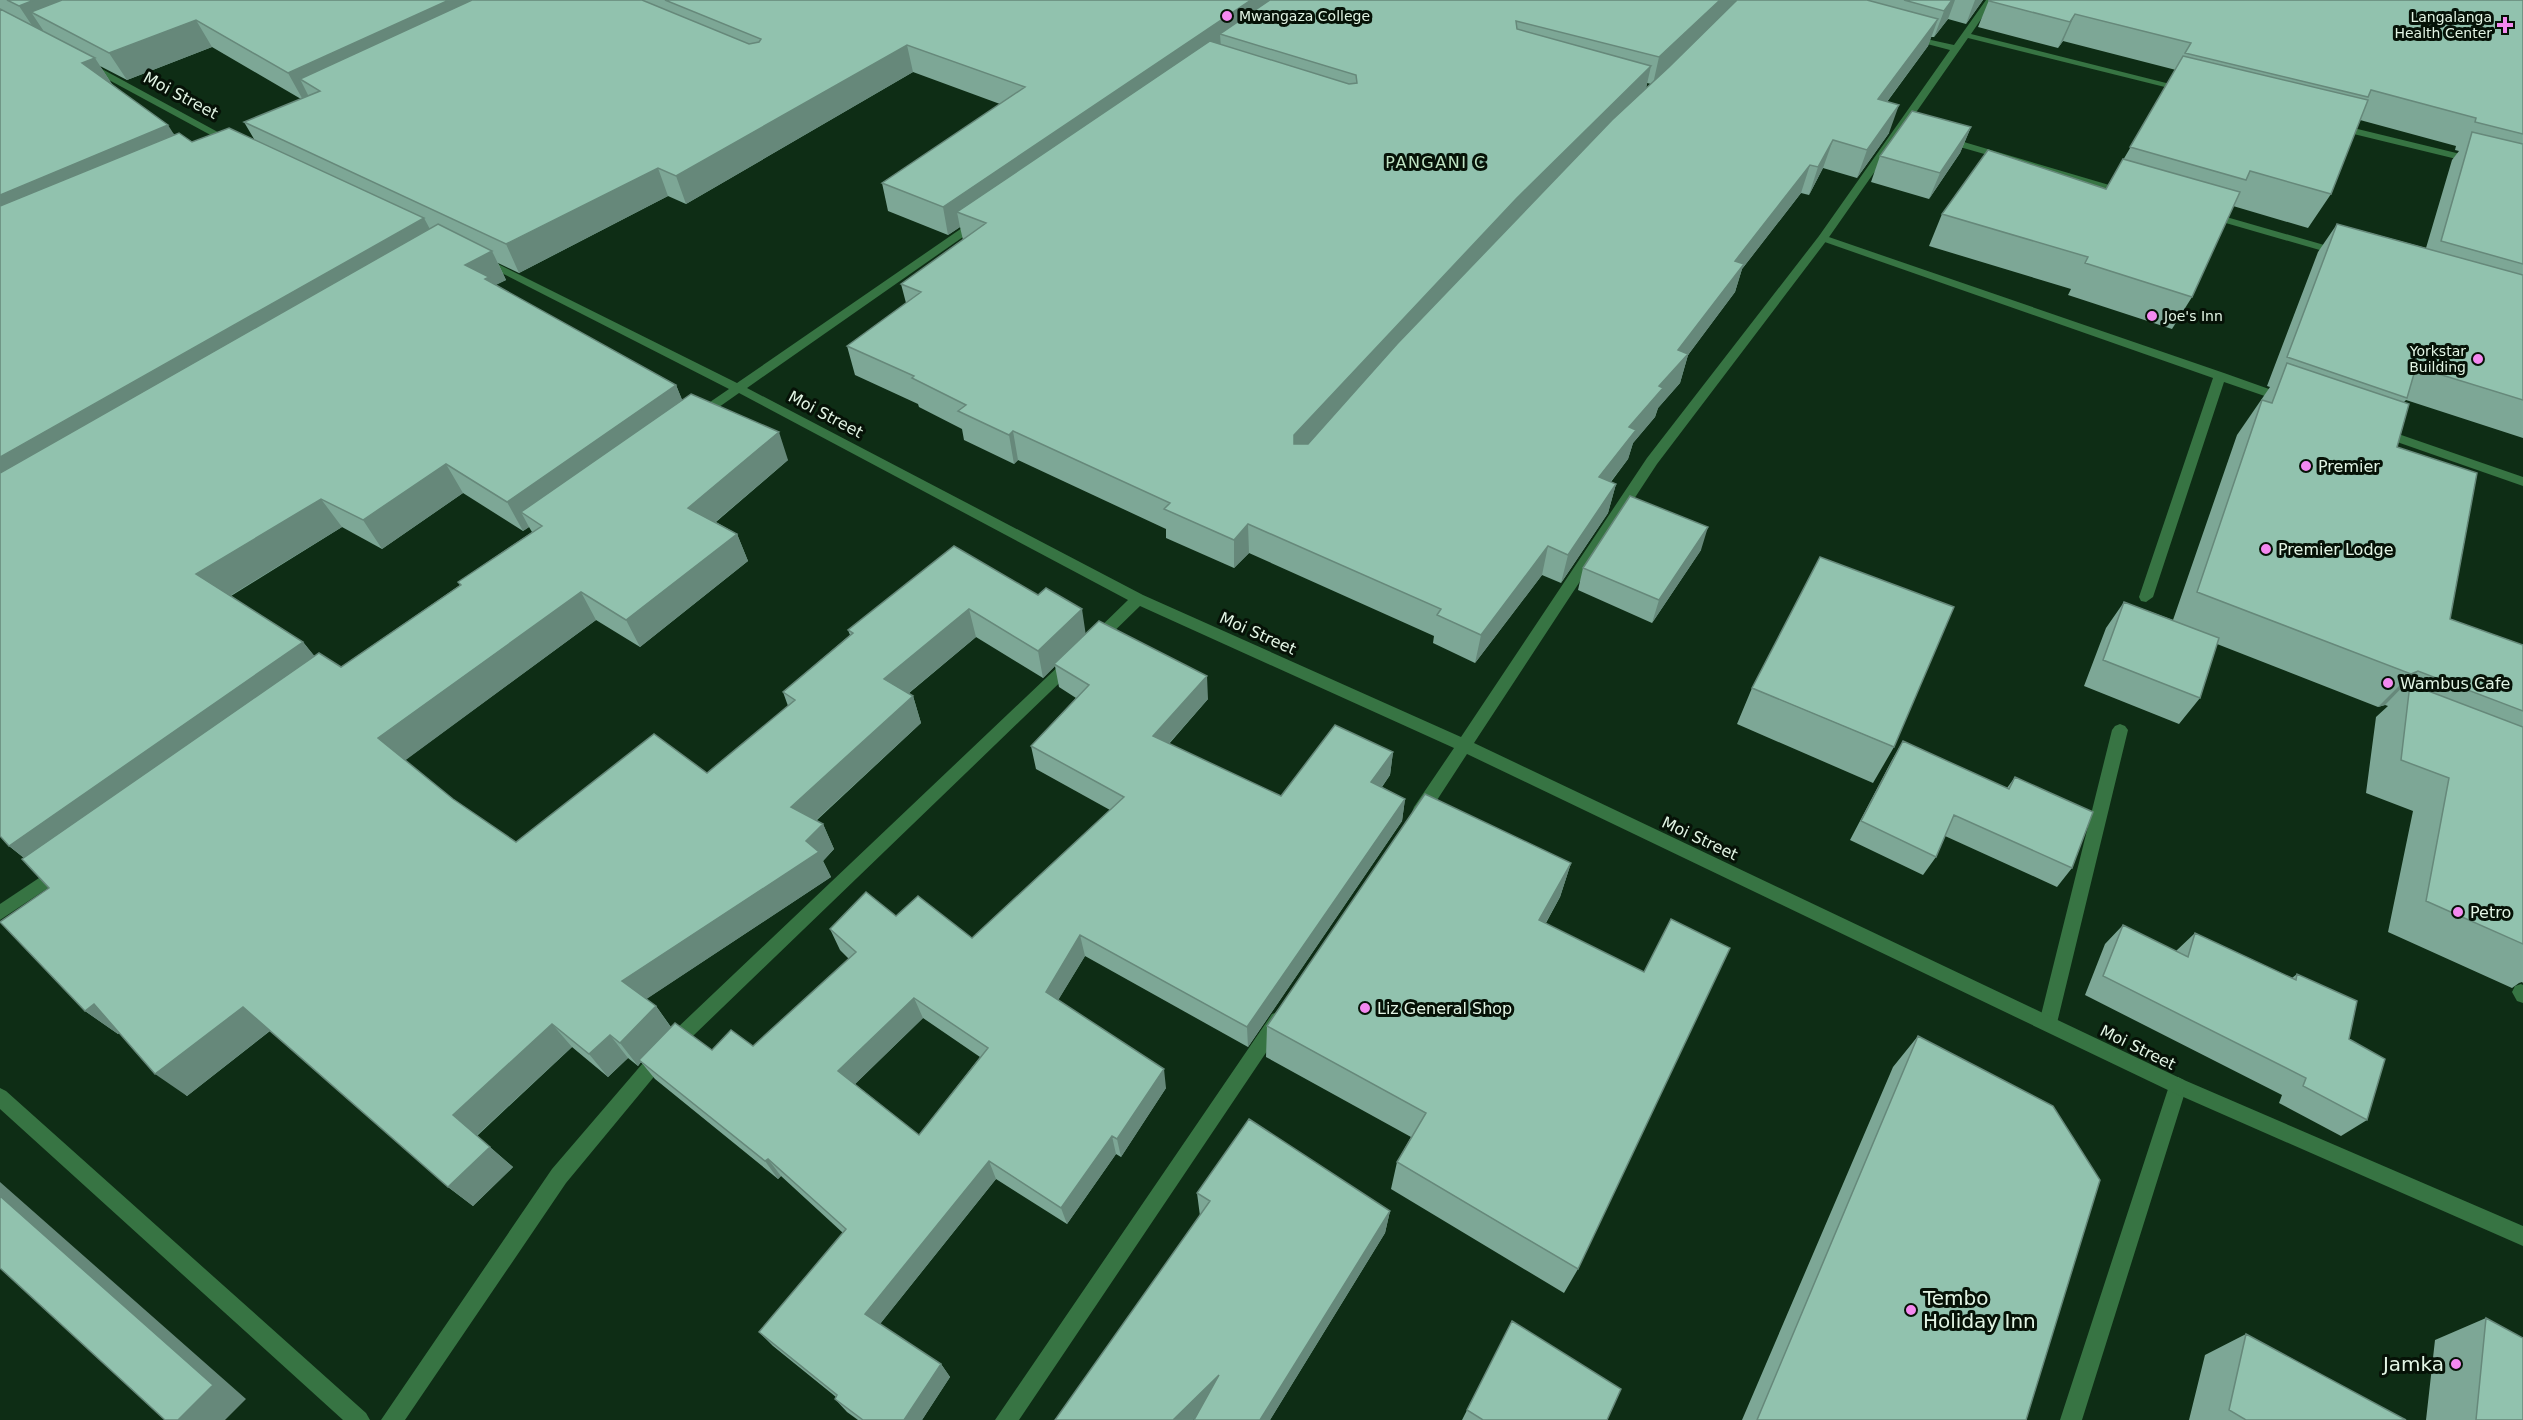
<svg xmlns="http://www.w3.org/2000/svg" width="2523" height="1420" font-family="'DejaVu Sans',sans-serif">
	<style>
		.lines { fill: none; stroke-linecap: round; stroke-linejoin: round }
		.service { fill: #377443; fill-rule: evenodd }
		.minor { fill: #377443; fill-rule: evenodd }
		.wall { fill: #7da796; fill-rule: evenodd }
		.shaded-wall { fill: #66887a }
		.building { fill: #91c2ae; stroke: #66887a; stroke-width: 1.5; fill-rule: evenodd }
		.poi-dot { fill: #f489f0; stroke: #061207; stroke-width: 2 }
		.labels { text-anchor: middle; stroke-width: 6; stroke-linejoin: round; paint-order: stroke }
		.far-poi-label { font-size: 14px; fill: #e3f5e5; stroke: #061207; text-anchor: start }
		.street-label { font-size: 16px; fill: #e3f5e5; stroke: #061207 }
		.far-quarter-label { font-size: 16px; letter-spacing: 1.5px; fill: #bfe3c3; stroke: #061207 }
		.poi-label { font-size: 16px; fill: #e3f5e5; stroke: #061207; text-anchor: start }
		.near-poi-label { font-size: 20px; fill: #e3f5e5; stroke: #061207; text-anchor: start }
	</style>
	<rect width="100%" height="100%" fill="#0e2d15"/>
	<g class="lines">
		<path class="service" d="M1823 235 2224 373 2289 396 2291 399 2285 403 2224 382 2153 597 2146 602 2141 601 2139 597 2213 378 1819 240V236Z
			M2381 428 2523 477V486L2377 435 2375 432Z
			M2120 724 2125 726 2128 730 2057 1023 2054 1029 2048 1031 2042 1029 2039 1023 2112 730 2115 726Z
			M2521 984 2523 985V1003L2517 1001 2512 992 2515 986Z
			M2178 1077 2184 1080 2187 1086 2082 1420H2060L2169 1086 2172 1080Z"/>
		<path class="minor" d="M1986 0H1994L1971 34 2190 89 2185 92 1968 38 1827 240 1657 464 1474 743 2184 1080 2523 1226V1246L2172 1092 1467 754 1426 817 1420 819 1414 817 1412 812 1414 807 1454 748 1140 606 1100 645H1090L1088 641 1090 637 1128 600 739 393 702 419H694L692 416 694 413 729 389 480 262 486 259 490 260 737 383 975 219H983V223L747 388 1143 595 1461 737 1647 458 1819 236 1950 50 1908 39V35L1954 45Z
			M85 63H91L238 143 229 145 85 67Z
			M2337 124 2477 158 2478 160 2473 163 2333 129 2332 127Z
			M1939 137H1947L2133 192 2124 194 1939 141Z
			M2209 212 2345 251 2347 253 2341 256 2337 255 2205 217 2204 215Z
			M1071 657 1076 659 1078 663 1076 667 667 1061 566 1183 405 1420H381L552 1169 655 1049 1066 659Z
			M60 864 66 866 68 871 66 876 0 920V904Z
			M1278 1012 1284 1014 1287 1020 1284 1026 1019 1420H995L1272 1014Z
			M0 1088 6 1091 366 1413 370 1420H343L0 1109Z"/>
	</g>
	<path class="wall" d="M0 0H1983L1966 24 1948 19 1934 37H1931L1928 46 1887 102 1889 133 1857 178 1823 168 1809 195 1801 193 1742 269 1735 292 1688 355 1680 383 1658 408 1655 417 1633 443 1628 459 1611 482 1616 484 1608 513 1561 583 1542 575 1475 663 1433 643 1434 636 1249 553 1234 568 1166 538V529L1018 460 1014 464 964 440 962 429 919 407 918 404 855 375 847 346 906 303 901 284 963 240 960 227 948 235 888 211 882 183 1000 104 913 72 686 204 668 196 519 273 498 263 506 280 495 285 676 385 682 400 788 460 716 522 737 534 748 561 640 647 596 620 405 760 453 799 516 842 707 773 788 706 783 692 850 635 848 630 954 546 1086 634 1208 699 1169 744 1281 796 1393 752 1390 775 1382 787 1405 799 1402 821 1248 1047 1085 956 1058 1000 1166 1088 1121 1157 1116 1154 1067 1224 996 1179 880 1324 941 1364 950 1377 922 1420H858L847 1412 835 1399 836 1397 773 1346 759 1332 843 1233 781 1176 778 1179 655 1079 641 1062 638 1066 628 1058 608 1077 572 1047 477 1136 513 1167 473 1206 448 1187 270 1031 187 1096 119 1033 118 1034 85 1011 49 888 24 858 9 846 0 836ZM212 47 301 99 244 122 254 139 192 142 175 135 112 84 100 66 127 80ZM1647 83 1651 84 1646 89ZM463 493 523 531 529 527 532 532 458 582 460 585 341 667 314 656 303 642 231 596 342 527 382 549ZM976 637 1043 678 1055 666 1059 687 1076 698 1031 746 1036 769 1110 810 972 938 896 916 830 929 840 950 849 959 753 1046 712 1050 671 1027 656 1006 646 999 831 877 823 861 834 849 823 824 816 821 921 723 913 696 908 694ZM923 1018 980 1057 919 1135 855 1084Z
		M1989 0H2523V438L2406 400 2404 402 2397 447 2450 619 2523 645V983L2522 982 2519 983 2512 988 2388 932 2413 811 2366 793 2376 717 2388 706 2385 705 2378 707 2217 644 2200 698 2179 724 2084 686 2106 628 2124 602 2173 620 2237 435 2270 387 2267 386 2318 252 2337 224 2426 248 2452 160 2459 151 2455 150 2456 146 2360 120 2331 194 2308 228 2233 206 2192 297 2172 329 2068 295 2071 289 1929 246 1942 214 2106 189 2176 70 2063 41 2058 48 1978 27Z
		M1971 127 1960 153 1929 199 1871 182 1880 156Z
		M1701 550 1652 623 1578 590 1583 568Z
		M1752 688 1894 747 1873 783 1737 724Z
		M1903 741 2007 788 2015 777 2072 868 2057 887 1945 836 1936 857 1923 875 1850 840 1892 760Z
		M1571 863 1560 897 1546 923 1578 1269 1564 1293 1391 1189 1397 1162 1411 1137 1266 1057 1267 1026Z
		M2123 925 2176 951 2195 933 2292 978 2297 974 2349 1039 2367 1120 2341 1136 2279 1103 2282 1095 2085 995 2105 944Z
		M1918 1036 2026 1420H1742L1893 1067Z
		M1197 1193 1390 1211 1385 1233 1270 1420H1194L1196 1416 1193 1420H1055L1200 1216Z
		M2486 1318 2523 1420H2426L2435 1340Z
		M1512 1321 1607 1420H1462Z
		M2246 1334 2406 1420H2189L2205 1355Z"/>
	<path class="shaded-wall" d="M34 0H119L31 12 43 30 37 33 19 6Z
		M449 0H519L300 79 309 97 303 100 288 73Z
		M1251 0H1290L1220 34 1221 48 957 212 960 227 948 235 943 207Z
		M1720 0H1741L1653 84 1659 57Z
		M1952 0H1955L1948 19 1934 37 1944 11Z
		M1975 0H1983L1966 24Z
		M2075 14 2063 41 2058 48 2070 22Z
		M1938 19 1928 46 1868 127 1878 99Z
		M196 20 212 47 127 80 109 53Z
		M907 45 913 72 686 204 676 176Z
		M95 58 113 86 82 63Z
		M1651 66 1645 93 1293 464 1294 435 1516 199Z
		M1899 105 1889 133 1857 178 1867 150Z
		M168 125 186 153 0 233V195Z
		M1971 127 1960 153 1929 199 1940 173Z
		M1833 140 1823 168 1809 195 1818 167Z
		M1810 165 1801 193 1742 269 1735 292 1688 355 1680 383 1658 408 1655 417 1633 443 1628 459 1592 506 1599 477 1629 427 1659 386 1678 350 1735 261Z
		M658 168 668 196 519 273 506 244Z
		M424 218 439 246 0 501V457Z
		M492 251 506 280 494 286 465 265Z
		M676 385 688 414 521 512 529 527 523 531 507 502Z
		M1013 431 1018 460 1014 464 1009 435Z
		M779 432 788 460 700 535 688 508Z
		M446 464 463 493 382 549 363 520Z
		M1616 484 1608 513 1561 583 1568 555Z
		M321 499 342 527 220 602 196 574Z
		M1248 524 1249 553 1234 568V540Z
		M1708 527 1701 550 1652 623 1659 600Z
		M737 534 748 561 640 647 626 620Z
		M1548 546 1542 575 1475 663 1481 635Z
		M581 592 596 620 399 765 378 738Z
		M969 609 976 637 893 706 884 679Z
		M1082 609 1086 636 1054 664 1055 666 1043 678 1038 651Z
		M303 642 326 670 42 872 9 846Z
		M2418 671 2385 705 2378 707 2411 674Z
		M1207 676 1208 699 1155 759 1153 736Z
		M913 696 921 723 802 833 791 807Z
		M1393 752 1390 775 1369 805 1371 782Z
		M1405 799 1402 821 1248 1047 1247 1027Z
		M823 824 834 849 823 861 831 877 639 1004 622 981 806 841Z
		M1571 863 1560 897 1529 953 1539 920Z
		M1080 935 1085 956 1051 1012 1046 992Z
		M914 998 923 1018 849 1090 838 1071Z
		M94 1004 126 1027 118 1034 85 1011Z
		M656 1006 672 1029 639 1060 641 1062 638 1066 620 1043Z
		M243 1007 271 1030 187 1096 155 1074Z
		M552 1024 572 1047 476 1136 453 1115Z
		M610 1035 628 1058 608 1077 589 1054Z
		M1164 1069 1166 1088 1121 1157 1117 1139Z
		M1112 1136 1116 1154 1067 1224 1061 1208Z
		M490 1147 513 1167 473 1206 448 1187Z
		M768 1159 781 1176 778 1179 765 1161Z
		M989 1161 996 1179 876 1329 865 1314Z
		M0 1182 246 1399 225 1420H178L0 1196Z
		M1390 1211 1385 1233 1270 1420H1260Z
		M941 1364 950 1377 922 1420H904Z
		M1219 1375 1220 1393 1193 1420H1173Z"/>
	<path class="building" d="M7 0H34L19 6Z
		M62 0H449L288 73 196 20 109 53 31 12Z
		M472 0H642L749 44 759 42 761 39 665 0H1251L943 207 882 183 1025 87 907 45 676 176 658 168 506 244 244 122 320 91 300 79Z
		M1270 0H1720L1659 57 1516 21 1517 29 1651 66 1516 199 1294 435V444H1308L1397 344 1612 120 1669 67 1737 0H1867L1938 19 1878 99 1899 105 1867 150 1833 140 1818 167 1810 165 1735 261 1744 264 1678 350 1688 354 1659 386 1663 388 1629 427 1636 430 1599 477 1616 484 1568 555 1548 546 1481 635 1437 615 1441 609 1248 524 1234 540 1164 509 1170 503 1013 431 1009 435 958 411 966 405 912 378 914 376 847 346 921 292 901 284 986 223 957 212 1210 41 1349 84 1357 83 1356 75 1220 34Z
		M1904 0H1952L1944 11Z
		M1989 0H2523V134L2475 122 2476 118 2371 90 2368 97 2185 53 2191 43 2075 14 2070 22 1989 1Z
		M0 9 95 58 82 63 168 125 0 195Z
		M2183 56 2368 100 2331 194 2250 171 2246 180 2130 147Z
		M1912 111 1971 127 1940 173 1880 156Z
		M229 128 424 218 0 457V206L179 133 192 142Z
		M2472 132 2523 144V264L2441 241Z
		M1988 150 2106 189 2123 159 2240 192 2192 297 2085 263 2088 257 1942 214Z
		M438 224 492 251 465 265 489 277 485 279 676 385 507 502 446 464 363 520 321 499 196 574 303 642 9 846 0 836V473Z
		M2337 224 2523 275V400L2416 367 2407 398 2287 357Z
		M2287 363 2409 404 2397 447 2477 473 2450 619 2523 645V711L2418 671 2411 674 2197 592 2262 400 2272 403Z
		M691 394 779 432 688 508 737 534 626 620 581 592 378 738 453 799 516 842 654 734 707 773 795 700 783 692 853 633 848 630 954 546 1038 595 1046 588 1082 609 1038 651 969 609 884 679 913 696 791 807 823 824 806 841 819 852 622 981 656 1006 620 1043 610 1035 589 1054 552 1024 453 1115 490 1147 448 1187 243 1007 155 1074 94 1004 85 1011 0 922 49 888 22 859 319 653 341 667 461 585 458 582 542 526 521 512Z
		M1630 496 1708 527 1659 600 1583 568Z
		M1820 557 1954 607 1894 747 1752 688Z
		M2124 602 2219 638 2200 698 2103 660Z
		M1099 621 1207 676 1153 736 1281 796 1335 725 1393 752 1371 782 1405 799 1247 1027 1080 935 1046 992 1164 1069 1117 1139 1112 1136 1061 1208 989 1161 865 1314 941 1364 904 1420H863L835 1399 837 1395 759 1332 846 1229 768 1159 765 1161 639 1060 675 1023 712 1050 731 1030 753 1046 856 952 830 929 866 892 896 916 918 896 972 938 1124 797 1031 746 1089 685 1054 664ZM914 998 988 1048 919 1135 838 1071Z
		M2410 684 2523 727V944L2426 901 2449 778 2401 760Z
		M1903 741 2009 789 2015 777 2093 812 2072 868 1954 815 1936 857 1861 821Z
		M1425 794 1571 863 1539 920 1644 972 1671 919 1730 948 1578 1269 1397 1162 1426 1113 1267 1026Z
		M2123 925 2188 957 2195 933 2296 980 2297 974 2357 1001 2349 1039 2385 1059 2367 1120 2303 1086 2306 1078 2103 976Z
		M1918 1036 2053 1106 2100 1180 2026 1420H1757Z
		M1249 1119 1390 1211 1260 1420H1194L1219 1375 1173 1420H1055L1210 1201 1197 1193Z
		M0 1196 213 1385 178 1420H165L0 1268Z
		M2486 1318 2523 1338V1420H2476Z
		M1512 1321 1621 1389 1607 1420H1483L1467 1410Z
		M2246 1334 2406 1420H2246L2229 1410Z"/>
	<g class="poi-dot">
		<circle cx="1227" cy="16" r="6"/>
		<path d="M2502 16h6v6h6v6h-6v6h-6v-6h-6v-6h6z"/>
		<circle cx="2152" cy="316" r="6"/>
		<circle cx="2478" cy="359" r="6"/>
		<circle cx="2306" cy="466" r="6"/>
		<circle cx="2266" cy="549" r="6"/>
		<circle cx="2388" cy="683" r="6"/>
		<circle cx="2458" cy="912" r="6"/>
		<circle cx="1365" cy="1008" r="6"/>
		<circle cx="1911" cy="1310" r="6"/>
		<circle cx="2456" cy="1364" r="6"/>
	</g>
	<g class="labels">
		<g class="far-poi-label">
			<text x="1239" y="21">Mwangaza College</text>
			<text x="2492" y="22" text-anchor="end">Langalanga<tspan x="2492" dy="16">Health Center</tspan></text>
			<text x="2164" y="321">Joe's Inn</text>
			<text x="2466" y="356" text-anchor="end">Yorkstar<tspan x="2466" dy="16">Building</tspan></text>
		</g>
		<g class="street-label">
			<text transform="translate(181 95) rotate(28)" y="6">Moi Street</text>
			<text transform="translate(826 414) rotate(28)" y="6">Moi Street</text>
			<text transform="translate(1258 633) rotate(24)" y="6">Moi Street</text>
			<text transform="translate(1700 838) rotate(25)" y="6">Moi Street</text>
			<text transform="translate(2138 1047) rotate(26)" y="6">Moi Street</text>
		</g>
		<g class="far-quarter-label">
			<text x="1436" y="168">PANGANI C</text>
		</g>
		<g class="poi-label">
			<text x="2318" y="472">Premier</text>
			<text x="2278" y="555">Premier Lodge</text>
			<text x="2400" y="689">Wambus Cafe</text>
			<text x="2470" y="918">Petro</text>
			<text x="1377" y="1014">Liz General Shop</text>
		</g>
		<g class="near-poi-label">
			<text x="1923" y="1305">Tembo<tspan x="1923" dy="23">Holiday Inn</tspan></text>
			<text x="2444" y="1371" text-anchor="end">Jamka</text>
		</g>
	</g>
</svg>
